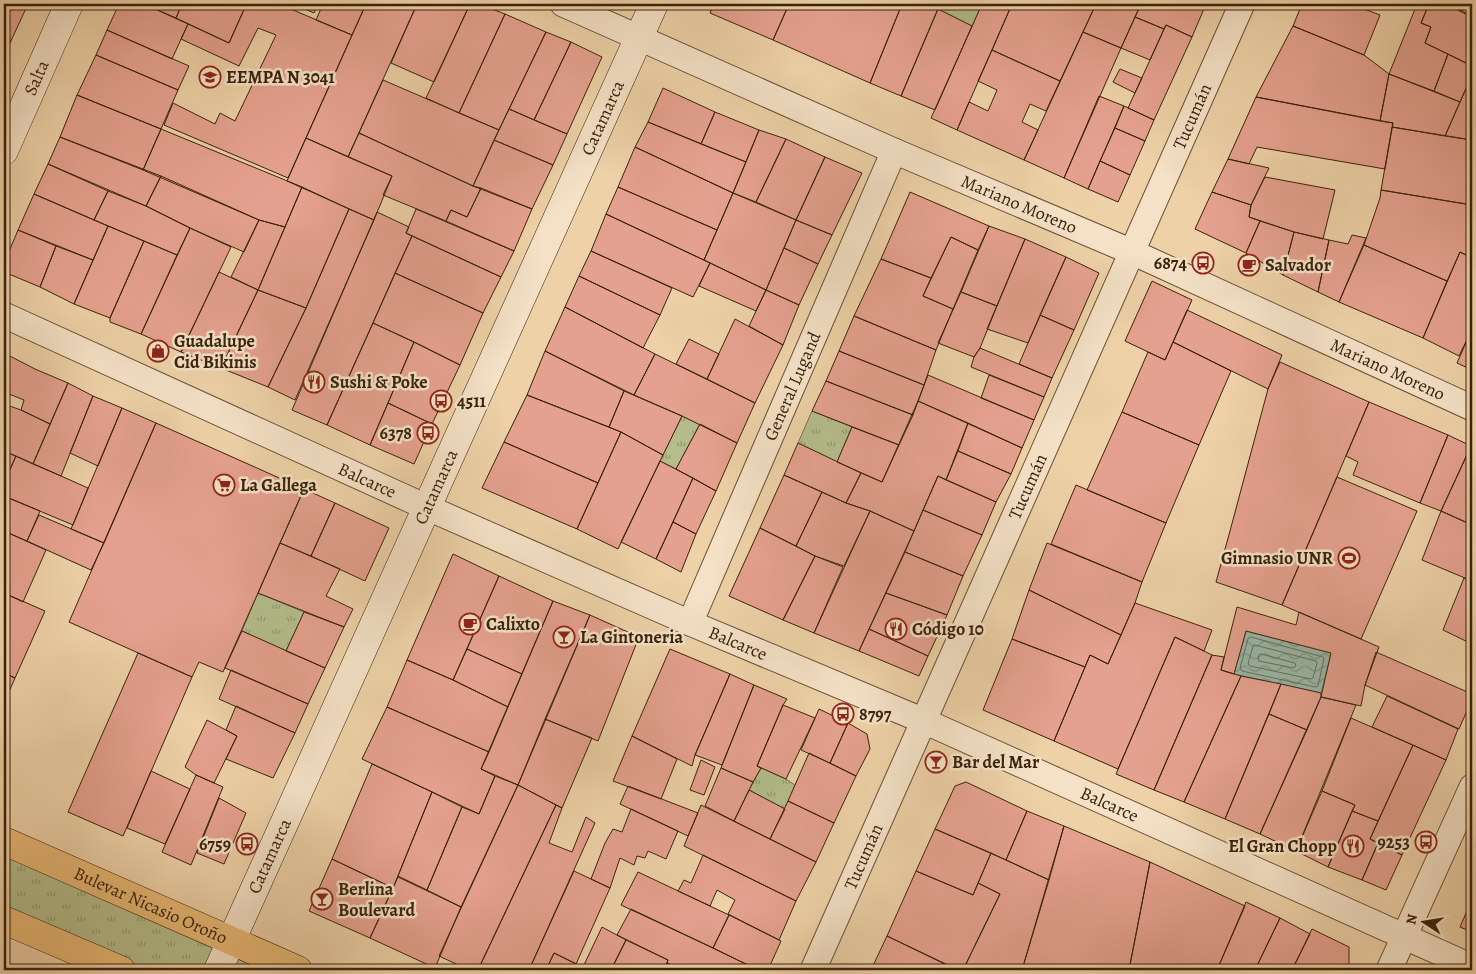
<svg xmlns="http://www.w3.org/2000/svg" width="1476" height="974" font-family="Alegreya,serif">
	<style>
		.grass { fill: url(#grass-tufts); stroke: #77704c }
		.water { fill: url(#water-waves); stroke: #737b6a }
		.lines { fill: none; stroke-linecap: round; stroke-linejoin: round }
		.shore { stroke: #6a6c5a; stroke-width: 1 }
		.building { fill: #e5a18f; stroke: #3a220c }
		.minor-casing { stroke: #674e33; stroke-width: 27 }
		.secondary-casing { stroke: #3a220c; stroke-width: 29 }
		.primary-casing { stroke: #3a220c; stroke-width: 29 }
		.minor { stroke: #f4e1c6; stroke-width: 25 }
		.secondary { stroke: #f4e1c6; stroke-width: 28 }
		.primary { stroke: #e7b874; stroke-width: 28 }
		.labels { text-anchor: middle; stroke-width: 5; stroke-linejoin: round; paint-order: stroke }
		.street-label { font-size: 18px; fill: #3a220c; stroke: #f4e1c6 }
		.poi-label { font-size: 18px; font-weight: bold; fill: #3a220c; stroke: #f4e1c6; text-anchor: start }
	</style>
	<defs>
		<pattern id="grass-tufts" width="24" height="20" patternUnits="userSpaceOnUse" patternTransform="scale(1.25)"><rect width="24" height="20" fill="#b4bd8b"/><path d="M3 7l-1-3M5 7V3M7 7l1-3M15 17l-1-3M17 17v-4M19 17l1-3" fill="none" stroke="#939970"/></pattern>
		<pattern id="water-waves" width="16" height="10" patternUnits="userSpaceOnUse" patternTransform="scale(1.25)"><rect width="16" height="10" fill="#99b7a8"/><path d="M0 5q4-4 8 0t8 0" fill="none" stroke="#7e9487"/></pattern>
	</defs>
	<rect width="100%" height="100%" fill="#eed1a7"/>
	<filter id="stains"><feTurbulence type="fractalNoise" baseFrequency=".004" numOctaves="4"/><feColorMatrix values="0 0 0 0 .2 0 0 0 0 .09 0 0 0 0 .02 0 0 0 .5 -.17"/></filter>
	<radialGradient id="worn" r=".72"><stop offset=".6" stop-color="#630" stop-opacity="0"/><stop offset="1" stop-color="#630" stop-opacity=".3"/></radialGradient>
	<path class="grass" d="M940 4H982L972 26 938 9Z
		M812 411 852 427 837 462 798 443Z
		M682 416 700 424 676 469 660 461Z
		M258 593 304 612 286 651 242 631Z
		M761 768 786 779 795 785 785 809 749 790Z
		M4 841 298 970H121L4 920Z"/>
	<path class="water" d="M1246 631 1331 653 1321 693 1234 674Z"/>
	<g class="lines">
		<path class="shore" d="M1251 637 1323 657 1324 659 1318 686 1315 687 1242 671 1240 668 1248 639Z
			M1255 645 1316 661 1317 663 1313 678 1311 679 1250 666 1248 664 1253 646Z
			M1261 654 1295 663 1296 666 1293 668 1259 661 1258 658 1259 655Z"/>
	</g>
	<path class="building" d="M4 4H28L4 56Z
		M119 4H144L188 24 172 59 107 30Z
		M144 4H182L176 18Z
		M182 4H243L246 5 229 43 176 18Z
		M254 4H279L352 35 288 178 164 125 173 103 215 124 220 113 235 121 276 35 258 28 239 66 181 39 188 24 229 43 246 5 252 8Z
		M293 4H318L314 13Z
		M323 4H366L352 35 316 20Z
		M366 4H417L348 157 306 138Z
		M417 4H470L434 82 391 63Z
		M470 4H479L505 14 459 113 426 98Z
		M714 4H789L773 40 710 13Z
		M789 4H902L870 83 773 40Z
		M902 4H940L901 96 870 83Z
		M982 4H1012L957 130 931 118Z
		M1012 4H1096L1060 81 992 50Z
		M1096 4H1141L1121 48 1083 32Z
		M1141 4H1146L1156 8 1158 4H1206L1192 37 1166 25 1164 29 1135 17Z
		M1302 4H1351L1380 15 1364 55 1293 26Z
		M1417 4H1429L1421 23 1431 27 1425 43 1448 54 1434 91 1389 74Z
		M1429 4H1445L1472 17V66L1425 43 1431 27 1421 23Z
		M1445 4H1465L1462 11Z
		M1465 4H1472V17L1462 11Z
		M938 9 972 26 935 110 901 96Z
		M505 14 546 32 499 130 459 113Z
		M1135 17 1164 29 1150 60 1121 48Z
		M1166 25 1192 37 1154 120 1128 108Z
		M1293 26 1364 55 1389 74 1380 121 1256 97Z
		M107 30 189 66 178 90 96 55Z
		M546 32 571 42 534 120 509 109Z
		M1083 32 1121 48 1064 178 1024 160Z
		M571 42 602 57 567 134 534 120Z
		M992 50 1060 81 1046 111 1030 104 1022 122 1038 130 1024 160 957 130 969 102 988 111 997 90 978 81Z
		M1448 54 1472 66V75L1460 102 1434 91Z
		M96 55 178 90 161 129 77 95Z
		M1120 69 1142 78 1135 93 1113 82Z
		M1389 74 1460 102 1445 136 1392 127 1393 123 1380 121Z
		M1472 75V140L1445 136 1460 102Z
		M383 80 499 130 473 186 359 133Z
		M663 88 715 112 701 144 648 122Z
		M77 95 161 129 143 170 60 137Z
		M1099 96 1124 106 1088 189 1064 178Z
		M1256 97 1393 123 1385 169 1257 147 1249 164 1228 159Z
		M1124 106 1154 120 1145 141 1115 128Z
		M509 109 567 134 553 165 494 140Z
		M715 112 759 130 746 162 701 144Z
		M648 122 746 162 733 193 635 147Z
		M1392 127 1472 140V205L1381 190Z
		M1115 128 1145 141 1130 175 1100 161Z
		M161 129 302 187 285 227 259 220 143 170Z
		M759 130 786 139 756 202 733 193Z
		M359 133 473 186 481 188 467 217 451 210 446 221 383 195 392 176 348 157Z
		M60 137 161 176 146 206 48 164Z
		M306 138 392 176 374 220 287 181Z
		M786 139 825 157 796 220 756 202Z
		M494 140 553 165 532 209 473 186Z
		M635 147 733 193 717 230 618 187Z
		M825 157 862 173 832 235 796 220Z
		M1228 159 1269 168 1251 205 1212 192Z
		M1100 161 1130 175 1118 202 1088 189Z
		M48 164 108 191 94 220 34 194Z
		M161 176 259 220 244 252 190 228 146 206Z
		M1265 177 1335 190 1323 239 1294 232 1249 217 1251 205Z
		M302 187 349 209 306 308 258 290Z
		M618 187 717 230 704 260 606 214Z
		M481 188 532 209 514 251 446 221 451 210 467 217Z
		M1381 190 1472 205V258L1460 252 1447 281 1364 245 1380 198Z
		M108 191 146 206 190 228 177 255 94 220Z
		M910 192 989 226 978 250 951 237 931 278 881 259Z
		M1212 192 1251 205 1249 217 1260 221 1246 253 1195 229Z
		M733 193 796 220 766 290 704 260Z
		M34 194 108 226 93 260 18 230Z
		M349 209 374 220 295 400 268 387 306 308Z
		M416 209 514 251 501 277 406 233Z
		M377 212 409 227 406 233 412 236 327 425 292 410Z
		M606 214 710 263 693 297 591 251Z
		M259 220 285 227 258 290 231 277Z
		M796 220 832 235 818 264 784 248Z
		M1260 221 1294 232 1283 275 1246 253Z
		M108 226 144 241 110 318 74 304Z
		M989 226 1025 239 997 306 961 292Z
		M190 228 231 247 181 352 141 334Z
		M18 230 56 246 40 287 4 272V263Z
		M1294 232 1329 240 1318 292 1283 275Z
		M1352 235 1366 238 1339 302 1318 292 1329 240 1348 244Z
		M412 236 501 277 483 313 395 273Z
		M951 237 978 250 953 309 923 296Z
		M1025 239 1066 257 1028 343 987 329Z
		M144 241 177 255 141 334 110 322V318Z
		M1364 245 1447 281 1423 338 1339 302Z
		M56 246 93 260 74 304 40 287Z
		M784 248 818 264 799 305 766 290Z
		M591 251 672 288 660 315 579 276Z
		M1460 252 1472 258V329L1459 356 1423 338Z
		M1066 257 1099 273 1074 330 1040 315Z
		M881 259 931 278 923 296 953 309 936 350 854 316Z
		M710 263 766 290 756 311 699 286Z
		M219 272 258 290 221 368 181 352Z
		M395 273 483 313 460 365 414 342 373 323Z
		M579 276 660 315 643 348 565 307Z
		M1152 281 1192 300 1165 360 1125 341Z
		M258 290 306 308 268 387 221 368Z
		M766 290 799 305 783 345 749 326Z
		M961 292 997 306 980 348 974 357 938 343Z
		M565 307 655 354 634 395 545 351Z
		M1187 310 1282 355 1268 389 1173 342Z
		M1040 315 1074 330 1052 378 1019 364Z
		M854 316 936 350 924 385 839 351Z
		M735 319 783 345 755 403 707 379Z
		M373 323 414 342 370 445 327 425Z
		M1472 329V370L1457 363Z
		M689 339 719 354 707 379 676 364Z
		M414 342 460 365 432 424 388 403Z
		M1173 342 1231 371 1199 445 1122 412 1148 352 1165 360Z
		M980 348 1052 378 1044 397 971 367 974 357Z
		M545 351 624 391 609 427 527 395Z
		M839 351 924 385 913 415 826 381Z
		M4 353 35 369 68 383 50 424 21 410 24 400 4 392Z
		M655 354 755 403 737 443 682 416 634 395Z
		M1280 362 1369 402 1282 605 1216 582 1230 531 1268 389Z
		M928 375 1034 420 1022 448 918 401Z
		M989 375 1044 397 1034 420 981 398Z
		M826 381 913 415 899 445 812 411Z
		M68 383 93 396 61 476 33 464Z
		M624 391 682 416 663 455 621 432 609 427Z
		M527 395 621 432 598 483 504 442Z
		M93 396 122 408 98 466 70 453Z
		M918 401 968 423 946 480 938 476 914 531 870 511 846 503 861 473 882 482Z
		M1369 402 1448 435 1420 503 1353 475 1358 462 1346 456Z
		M388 403 432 424 414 464 370 445Z
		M4 404 21 410 50 424 33 464 4 451Z
		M122 408 156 423 104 543 71 529Z
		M1122 412 1199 445 1166 523 1087 490Z
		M156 423 304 489 223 672 199 662 192 677 69 622Z
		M968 423 1022 448 1011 474 958 451Z
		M700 424 737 443 716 491 676 469Z
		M852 427 899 445 882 482 837 462Z
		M621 432 663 455 618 549 577 529Z
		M1448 435 1471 446 1441 511 1420 503Z
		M504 442 598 483 577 529 482 488Z
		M798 443 861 473 846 503 784 475Z
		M1471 446 1472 447V519L1470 524 1441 511Z
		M4 451 16 456 4 483Z
		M958 451 1011 474 996 502 946 480Z
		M16 456 88 488 73 525 4 496V483Z
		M660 461 693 478 656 559 621 542Z
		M784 475 822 492 796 546 760 528Z
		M938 476 996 502 982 535 923 510Z
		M1337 477 1417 511 1361 639 1282 605Z
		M693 478 716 491 696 534 673 522Z
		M1076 485 1166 523 1142 582 1051 544Z
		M304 489 335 503 311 556 280 543Z
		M822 492 846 503 870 511 844 566 815 556 796 546Z
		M4 496 40 511 27 541 4 531Z
		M335 503 389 528 365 581 311 556Z
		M923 510 982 535 963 576 905 552Z
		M870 511 914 531 859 651 814 633Z
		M1441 511 1472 525V581L1422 560Z
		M39 515 104 543 91 570 27 541Z
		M673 522 696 534 681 572 656 559Z
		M760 528 815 556 783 620 729 596Z
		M4 531 46 550 23 602 4 593Z
		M280 543 340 569 326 596 353 609 344 627 258 593Z
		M1047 543 1142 582 1135 603 1121 635 1029 590Z
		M905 552 963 576 947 615 886 593Z
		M453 554 499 576 453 680 407 660Z
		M815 556 843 567 814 633 783 620Z
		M499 576 553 601 522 674 467 649Z
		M1464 578 1472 582V644L1443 630Z
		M1029 590 1121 635 1108 664 1090 655 1085 667 1012 639Z
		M4 593 45 611 15 678 4 673Z
		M886 593 947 615 928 656 869 629Z
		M553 601 590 615 518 785 481 769Z
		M1135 603 1212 630 1204 651 1175 637 1118 769 1054 741 1090 655 1108 664Z
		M1237 607 1296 625 1299 612 1379 647 1365 685 1361 706 1321 697 1331 653 1246 631 1234 674 1221 670Z
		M304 612 344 627 325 668 286 651Z
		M590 615 639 637 598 741 545 719Z
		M869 629 928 656 919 676 859 651Z
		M242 631 325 668 308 704 225 668Z
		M1175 637 1212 655 1154 790 1116 774Z
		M1012 639 1085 667 1054 741 983 710Z
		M467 649 522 674 508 707 453 680Z
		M670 649 730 674 695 755 692 766 632 736Z
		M1376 652 1472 694V699L1459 729 1365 685Z
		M138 653 192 677 123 836 68 812Z
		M1212 655 1224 657 1221 670 1241 676 1184 802 1154 790Z
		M407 660 453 680 508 707 489 752 387 707Z
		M231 670 308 704 295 733 219 699Z
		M4 673 15 678 4 703Z
		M730 674 754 685 722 765 695 755Z
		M1241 676 1281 684 1225 819 1184 802Z
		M1281 684 1321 693V697L1307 730 1269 714Z
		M754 685 787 699 783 705 757 766 761 768 753 782 721 768Z
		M1387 696 1458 729 1446 760 1372 727Z
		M1321 697 1356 705 1296 851 1260 834Z
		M783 705 815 718 786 779 757 766Z
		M236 706 295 733 273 778 226 759 237 736 226 730Z
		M387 707 489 752 481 769 495 776 479 814 362 759Z
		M819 709 848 723 830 763 801 750Z
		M1269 714 1307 730 1260 834 1225 819Z
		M1351 718 1413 745 1378 821 1352 811 1355 805 1322 791Z
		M545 719 592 738 562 808 518 785Z
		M207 720 237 736 214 783 196 775 185 767Z
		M848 723 867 734 870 749 856 776 830 763Z
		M632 736 677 759 661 799 613 781Z
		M1413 745 1446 760 1402 855 1370 839Z
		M809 753 856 776 834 823 788 801Z
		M701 760 715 767 704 795 690 790Z
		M372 764 432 792 393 888 332 859Z
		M721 768 753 782 734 821 705 806Z
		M151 771 190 789 165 844 127 828Z
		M196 775 223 787 191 865 162 852Z
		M495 776 518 785 461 907 427 890 462 807 479 814Z
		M966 782 1027 811 1006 860 935 829 955 786Z
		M518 785 556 805 478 970H469L439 956Z
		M628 786 698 813 688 836 620 804Z
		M749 790 785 809 770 839 734 821Z
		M1322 791 1355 805 1328 867 1296 851Z
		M432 792 462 807 427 890 398 876Z
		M219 798 246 813 224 864 197 853Z
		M788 801 834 823 816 862 770 839Z
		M556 805 562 808 549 843 572 852 586 817 595 823 529 970H478Z
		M701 805 816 862 796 901 684 846Z
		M631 809 678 831 666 859 648 851 645 858 637 856 634 865 620 858 610 888 591 879 605 843 613 829 622 832Z
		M1027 811 1064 826 1049 880 1006 860Z
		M1352 811 1378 821 1370 839 1378 843 1362 880 1328 867Z
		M1064 826 1150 862 1129 970H1022Z
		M935 829 991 853 973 895 916 871Z
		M1378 843 1402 855 1386 890 1362 880Z
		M991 853 1049 880 1022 970H963L1000 894 978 883Z
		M703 855 796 901 779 940 728 914 735 900 717 890 710 906 678 891 684 880 691 883Z
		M332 859 393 888 370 938 309 911Z
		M1150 862 1245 906 1217 970H1129Z
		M574 871 610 888 576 964 554 953 546 970H529Z
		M916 871 973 895 978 883 1000 894 963 970H957L887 936Z
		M638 872 729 915 713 948 621 905Z
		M398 877 461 907 435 968 370 938Z
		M1472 899V932L1460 927Z
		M1246 902 1280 918 1255 970H1217Z
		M631 909 713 948 758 970H682L667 963 668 960 617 935Z
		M729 915 781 941 768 970H758L713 948Z
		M1280 918 1310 934 1292 970H1255Z
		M602 927 626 940 611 970H587V969L583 967Z
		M1312 929 1349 947V970H1292Z
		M887 936 950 966 948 970H871Z
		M626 940 668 960 664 970H611Z
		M554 953 587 969V970H546Z
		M667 963 682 970H664Z"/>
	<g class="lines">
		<g class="minor-casing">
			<g id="minor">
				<path id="s1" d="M563 4 894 151 1132 252 1472 408"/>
				<path id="s2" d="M4 315 426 507 690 623 924 721 1472 967"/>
				<path id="s3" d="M690 623 894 151"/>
				<path id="s4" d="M813 970 1242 4"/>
				<path d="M1389 970 1472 787"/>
			</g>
		</g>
		<g class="secondary-casing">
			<g id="secondary">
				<path id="s5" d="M4 151 69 4"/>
				<path id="s6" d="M218 970 654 4"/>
			</g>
		</g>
		<g class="primary-casing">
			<g id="primary">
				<path id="s7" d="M4 841 298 970"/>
				<path d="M4 920 121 970"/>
			</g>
		</g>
		<use href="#minor" class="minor"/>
		<use href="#secondary" class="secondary"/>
		<use href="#primary" class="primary"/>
	</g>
	<defs>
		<g id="school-ring" transform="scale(1.125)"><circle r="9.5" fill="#f4e1c6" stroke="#8f2418" stroke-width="1.5"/><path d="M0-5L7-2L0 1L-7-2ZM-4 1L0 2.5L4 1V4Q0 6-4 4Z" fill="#8f2418"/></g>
		<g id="bus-ring" transform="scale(1.125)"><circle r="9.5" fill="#f4e1c6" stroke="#8f2418" stroke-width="1.5"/><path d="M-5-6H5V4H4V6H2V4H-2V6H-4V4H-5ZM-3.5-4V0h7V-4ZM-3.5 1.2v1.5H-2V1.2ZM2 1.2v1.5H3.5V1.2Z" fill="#8f2418"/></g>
		<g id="cafe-ring" transform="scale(1.125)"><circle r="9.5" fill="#f4e1c6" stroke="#8f2418" stroke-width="1.5"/><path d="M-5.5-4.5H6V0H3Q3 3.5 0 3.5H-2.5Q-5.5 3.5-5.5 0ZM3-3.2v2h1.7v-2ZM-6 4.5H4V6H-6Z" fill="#8f2418"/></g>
		<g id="shop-ring" transform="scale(1.125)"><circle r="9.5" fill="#f4e1c6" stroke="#8f2418" stroke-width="1.5"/><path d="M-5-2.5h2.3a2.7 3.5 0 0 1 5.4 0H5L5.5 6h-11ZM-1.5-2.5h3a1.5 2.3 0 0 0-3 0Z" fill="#8f2418"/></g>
		<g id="restaurant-ring" transform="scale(1.125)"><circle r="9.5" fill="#f4e1c6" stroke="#8f2418" stroke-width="1.5"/><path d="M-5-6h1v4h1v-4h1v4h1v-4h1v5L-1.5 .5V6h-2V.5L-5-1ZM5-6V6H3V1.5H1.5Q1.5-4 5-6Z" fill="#8f2418"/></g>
		<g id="supermarket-ring" transform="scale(1.125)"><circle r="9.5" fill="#f4e1c6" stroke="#8f2418" stroke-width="1.5"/><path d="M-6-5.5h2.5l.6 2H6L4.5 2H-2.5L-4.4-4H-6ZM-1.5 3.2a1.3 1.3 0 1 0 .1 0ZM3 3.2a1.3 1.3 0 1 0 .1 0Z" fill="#8f2418"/></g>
		<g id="stadium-ring" transform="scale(1.125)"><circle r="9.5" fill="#f4e1c6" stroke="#8f2418" stroke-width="1.5"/><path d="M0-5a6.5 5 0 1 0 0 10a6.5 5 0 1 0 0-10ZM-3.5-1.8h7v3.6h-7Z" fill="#8f2418"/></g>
		<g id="bar-ring" transform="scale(1.125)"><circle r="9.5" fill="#f4e1c6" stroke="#8f2418" stroke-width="1.5"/><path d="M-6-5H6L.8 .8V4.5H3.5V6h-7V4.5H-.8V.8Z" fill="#8f2418"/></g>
	</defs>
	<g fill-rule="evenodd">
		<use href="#school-ring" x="210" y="77"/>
		<use href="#bus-ring" x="1203" y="263"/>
		<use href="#cafe-ring" x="1249" y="265"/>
		<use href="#shop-ring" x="158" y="351"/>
		<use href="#restaurant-ring" x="314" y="382"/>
		<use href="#bus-ring" x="441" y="401"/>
		<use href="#bus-ring" x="428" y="433"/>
		<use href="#supermarket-ring" x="224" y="485"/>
		<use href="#stadium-ring" x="1349" y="558"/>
		<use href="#cafe-ring" x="470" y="624"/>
		<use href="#restaurant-ring" x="896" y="629"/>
		<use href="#bar-ring" x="564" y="637"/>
		<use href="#bus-ring" x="843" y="714"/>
		<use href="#bar-ring" x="936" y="762"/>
		<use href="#bus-ring" x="1426" y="842"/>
		<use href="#bus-ring" x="247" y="844"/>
		<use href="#restaurant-ring" x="1353" y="846"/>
		<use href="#bar-ring" x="322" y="899"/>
	</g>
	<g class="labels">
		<g class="street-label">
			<text dy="6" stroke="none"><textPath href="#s5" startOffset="80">Salta</textPath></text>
			<text dy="6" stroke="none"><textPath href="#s4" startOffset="934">Tucumán</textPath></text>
			<text dy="6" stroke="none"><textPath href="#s6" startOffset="935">Catamarca</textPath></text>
			<text dy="6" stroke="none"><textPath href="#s1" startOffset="498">Mariano Moreno</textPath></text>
			<text dy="6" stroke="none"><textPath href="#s1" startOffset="902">Mariano Moreno</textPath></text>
			<text dy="6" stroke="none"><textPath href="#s3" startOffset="258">General Lugand</textPath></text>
			<text dy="6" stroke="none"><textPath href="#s2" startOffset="399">Balcarce</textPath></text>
			<text dy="6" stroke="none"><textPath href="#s6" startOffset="530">Catamarca</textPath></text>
			<text dy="6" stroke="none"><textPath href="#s4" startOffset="529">Tucumán</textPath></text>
			<text dy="6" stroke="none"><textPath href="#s2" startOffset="804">Balcarce</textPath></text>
			<text dy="6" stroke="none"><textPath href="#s2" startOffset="1209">Balcarce</textPath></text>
			<text dy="6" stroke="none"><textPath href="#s6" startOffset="125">Catamarca</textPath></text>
			<text dy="6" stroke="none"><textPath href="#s4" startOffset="124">Tucumán</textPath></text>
			<text dy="6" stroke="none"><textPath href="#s7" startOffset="160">Bulevar Nicasio Oroño</textPath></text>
		</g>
		<g class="poi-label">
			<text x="226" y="83">EEMPA N 3041</text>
			<text x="1187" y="269" text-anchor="end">6874</text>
			<text x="1265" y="271">Salvador</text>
			<text x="174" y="347">Guadalupe<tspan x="174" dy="21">Cid Bikinis</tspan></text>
			<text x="330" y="388">Sushi &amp; Poke</text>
			<text x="457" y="407">4511</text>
			<text x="412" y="439" text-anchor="end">6378</text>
			<text x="240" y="491">La Gallega</text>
			<text x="1333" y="564" text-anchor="end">Gimnasio UNR</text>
			<text x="486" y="630">Calixto</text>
			<text x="912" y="635">Código 10</text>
			<text x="580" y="643">La Gintoneria</text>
			<text x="859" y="720">8797</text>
			<text x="952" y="768">Bar del Mar</text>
			<text x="1410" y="848" text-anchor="end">9253</text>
			<text x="231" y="850" text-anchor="end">6759</text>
			<text x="1337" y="852" text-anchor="end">El Gran Chopp</text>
			<text x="338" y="895">Berlina<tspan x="338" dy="21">Boulevard</tspan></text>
		</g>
	</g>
	<rect width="1476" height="974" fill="none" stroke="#eed1a7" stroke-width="20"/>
	<rect x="5" y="5" width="1466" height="964" fill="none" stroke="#3a220c" stroke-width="2.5"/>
	<rect x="10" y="10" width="1456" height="954" fill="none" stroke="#3a220c"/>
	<g transform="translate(1424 922) rotate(282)" stroke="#f4e1c6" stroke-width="4" paint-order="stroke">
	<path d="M0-4L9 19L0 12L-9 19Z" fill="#3a220c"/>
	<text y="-8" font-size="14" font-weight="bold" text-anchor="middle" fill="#3a220c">N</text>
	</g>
	<rect width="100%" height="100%" filter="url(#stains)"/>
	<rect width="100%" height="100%" fill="url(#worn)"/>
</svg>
